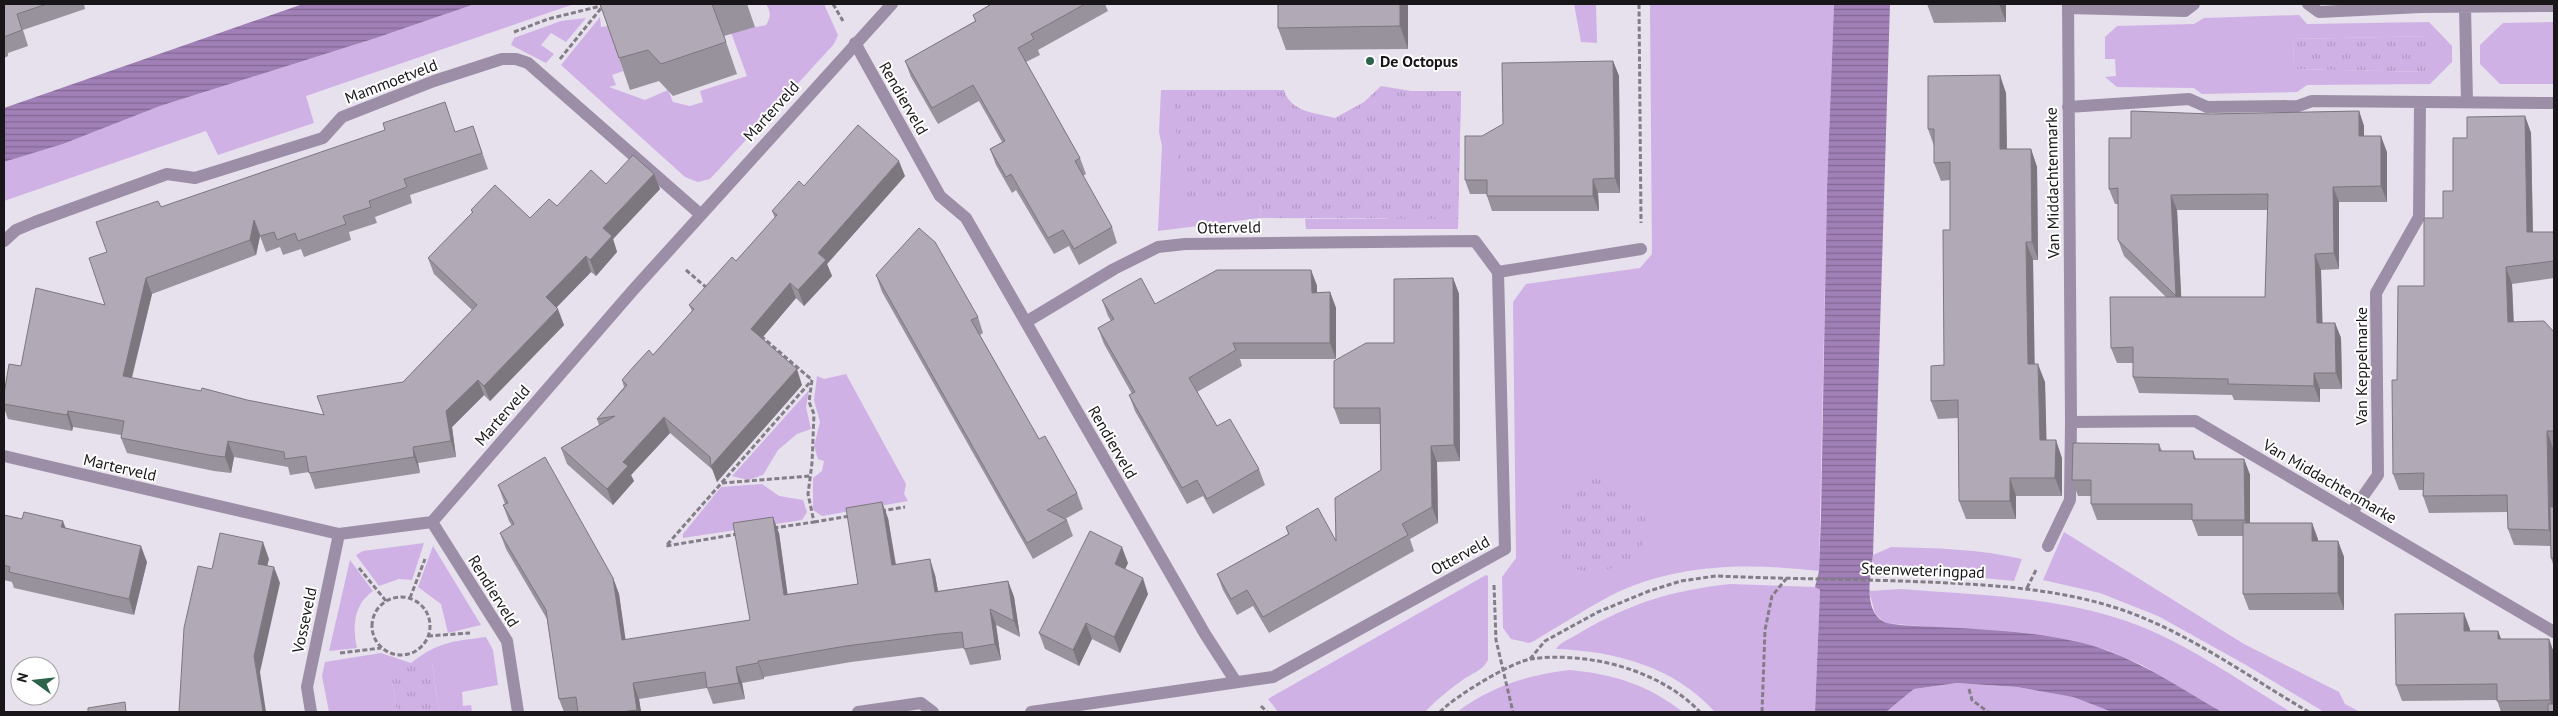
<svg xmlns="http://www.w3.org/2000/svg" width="2558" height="716" font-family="'PT Sans',sans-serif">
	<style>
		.grass { fill: #d0b1e6; fill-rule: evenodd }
		.park { fill: url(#park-tufts) }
		.water { fill: url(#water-rules) }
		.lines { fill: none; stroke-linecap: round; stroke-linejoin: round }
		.path { stroke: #827d86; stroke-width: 3; stroke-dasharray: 5 2.5; stroke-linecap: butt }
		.street { stroke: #9c8ea6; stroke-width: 12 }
		.wall { fill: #98929d; fill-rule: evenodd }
		.shaded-wall { fill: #7c777f }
		.building { fill: #b1aab6; stroke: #7c777f }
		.poi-dot { fill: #2d634a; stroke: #fff; stroke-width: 2 }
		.labels { text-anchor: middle; stroke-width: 4; stroke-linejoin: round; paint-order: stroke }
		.poi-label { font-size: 16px; font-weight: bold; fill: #19161a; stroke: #fff; text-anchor: start }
		.street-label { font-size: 16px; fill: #19161a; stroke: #fff }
	</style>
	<defs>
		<pattern id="park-tufts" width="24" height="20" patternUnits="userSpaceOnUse" patternTransform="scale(1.25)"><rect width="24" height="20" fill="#d0b1e6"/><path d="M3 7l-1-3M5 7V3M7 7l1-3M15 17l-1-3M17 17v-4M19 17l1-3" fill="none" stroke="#b298c5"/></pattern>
		<pattern id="water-rules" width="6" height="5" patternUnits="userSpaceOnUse" patternTransform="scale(1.25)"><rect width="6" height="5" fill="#a180b7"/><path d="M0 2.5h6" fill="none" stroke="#826894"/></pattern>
	</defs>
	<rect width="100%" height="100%" fill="#e7e0ed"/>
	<path class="grass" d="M475 4H574L306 96 314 123 218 155 206 131 4 201V162L63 144 160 106 376 38Z
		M766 4H824L838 35 834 44 710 179 698 182 685 177 561 65 600 17 601 27 608 26 623 71 612 75 616 85 609 87 645 100 668 90 673 102 690 106 703 102 700 91 747 76 729 27C746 23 751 30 766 25 771 17 771 12 766 4Z
		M1574 4H1596L1597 43 1581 42Z
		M1650 4H1834L1827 188 1819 571C1749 563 1675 563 1610 596 1584 610 1559 626 1534 641L1529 643 1511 639 1503 628 1502 577 1516 558 1513 302 1526 284 1640 268 1652 254Z
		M2299 15 2307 24 2429 22 2452 46V62L2430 84 2307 85 2297 92 2202 94 2194 88 2117 87 2105 77 2116 76 2115 59H2105V37L2117 26 2194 24 2204 18ZM2430 36V72L2293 69 2294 39Z
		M586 18 566 42 551 33 541 45 554 54 546 63 511 45 514 38 561 21Z
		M2554 22V84H2500L2480 64V45L2503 23Z
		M1161 90H1173L1210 120 1261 206 1260 218 1158 231 1162 146 1159 132Z
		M1461 91 1458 229H1306L1305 219H1387L1429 119Z
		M846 374 906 484 904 494 908 501 822 516 813 510V478L822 471 824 461 818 459 814 446 820 422 814 400 817 376 824 379Z
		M809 390 806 407 811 429 797 434 778 450 763 475 748 480 732 476Z
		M762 484 779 496 803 500 807 512 802 520 683 538V534L721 487Z
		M2064 532 2244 644 2339 692 2345 704 2360 712H2324L2246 665 2158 616 2100 593 2043 580Z
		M424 543 412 580 399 579 379 586 356 555 363 551Z
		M433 546 481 625 448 633 441 604 418 587Z
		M1891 547C1935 548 1979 549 2022 559L2014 581 1872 567 1873 555Z
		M350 560 373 591C354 604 352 626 357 648L329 651Z
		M1486 575 1488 576V660C1482 671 1474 672 1464 679 1450 689 1437 699 1425 712H1278L1268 699Z
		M1730 584 1815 587 1820 590 1815 712H1715C1675 667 1615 651 1556 649 1560 642 1574 637 1581 632 1634 602 1670 591 1730 584Z
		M1901 589C1977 595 2056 596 2129 622 2184 641 2241 682 2291 712H2222L2142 665 2107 650 2064 639 1885 623 1875 613 1869 591Z
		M486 637 493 650 498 685 462 692 463 706 471 705 472 712H439L432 662 392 681 397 712H329L322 676 325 662 381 653 411 663C440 641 451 642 486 637Z
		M1570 670C1616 675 1646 684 1683 712H1457C1492 686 1527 675 1570 670Z
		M1957 683 2017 687 2073 697 2112 712H1886L1914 689Z"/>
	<path class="park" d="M2430 36V72L2293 69 2294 39Z
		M1381 86 1411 91H1461L1458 219 1260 218 1261 206 1254 202 1182 205 1173 90H1284C1290 112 1316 113 1335 118L1364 102Z
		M1601 473 1616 475 1651 516C1649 528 1646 541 1638 551 1624 569 1587 579 1567 564 1546 548 1554 509 1568 490 1576 479 1589 477 1601 473Z
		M432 662 439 712H397L392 681 394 668 411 663Z"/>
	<path class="water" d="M303 4H475L376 38 160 106 63 144 4 162V108Z
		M1834 4H1890L1873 555C1871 575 1862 610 1884 622 1889 624 1896 624 1900 625 1962 629 2052 629 2108 651 2149 666 2185 691 2222 712H2112L2073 697 2017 687 1957 683 1914 689 1886 712H1815L1820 590 1815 587 1819 571 1821 516 1827 188Z"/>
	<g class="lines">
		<path class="path" d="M833 4 843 21
			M1639 4 1641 223
			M514 32 548 19 609 4
			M560 59 602 7
			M686 270 708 289
			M761 336 812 380 809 402 814 414 812 463 808 494 814 522 774 528
			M722 483 810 476
			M881 511 905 507
			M814 522 850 516
			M738 534 666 546 812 380
			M359 568 386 601
			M1494 585 1496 640 1513 712
			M2027 588 2037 568
			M372 626a29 29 0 1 1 58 0a29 29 0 1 1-58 0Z
			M410 598 425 559
			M428 636 470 633
			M340 653 381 648
			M1530 659 1545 641 1598 612 1649 591 1681 581 1716 576C1786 579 1856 579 1927 582 1996 585 2066 589 2131 613 2193 636 2252 679 2309 712
			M1969 689 1972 700 1988 712
			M1261 706 1267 712
			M1440 712C1454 697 1511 662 1531 659 1588 651 1660 670 1700 712
			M1762 712 1765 630 1772 596 1786 579"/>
		<path class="street" d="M2308 4 2319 12 2421 7 2554 6
			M2465 7 2467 102
			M2068 8 2185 11 2194 4
			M855 43 940 196 966 218 1205 634 1236 682
			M2068 107 2189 99 2207 107 2298 106 2312 101 2554 103
			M4 241 16 230 35 222 167 174 195 178 323 138 342 117 434 81 502 59H516L528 63 700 214
			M1498 272 1641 249
			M1026 322 1114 269 1158 247 1185 244 1475 241 1498 272 1505 549 1273 677 1031 712
			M2071 422 2195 421 2554 632
			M4 456 339 534 432 522 634 289 892 4
			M2352 512 2378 475 2376 293 2419 217 2420 102
			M432 522 507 641 518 712
			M2048 546 2070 500 2071 422 2068 4
			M311 712 307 687 339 534
			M858 712 921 703 933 712"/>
	</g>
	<path class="wall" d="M4 4H84L85 9 23 30 28 46 8 53V56L4 58Z
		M600 4H747L755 27 724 36 737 74 673 96 659 81 630 90Z
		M989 4H1105L1108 11 1038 50 1040 55 1026 62 1080 158 1086 174 1083 176 1112 227 1117 243 1079 265 1069 246 1054 254 1016 190 1012 193 996 165 990 149 1002 142 979 101 938 124 911 77 905 61 975 21 973 15 989 5Z
		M1408 4V49L1286 50 1278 28Z
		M1927 4H2006V22L1934 23Z
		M1613 61 1619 76 1620 193H1598L1599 211H1492L1487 196V194H1470L1465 180Z
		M2006 93 2007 149H2031L2037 167 2038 260H2033L2034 364 2045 382 2046 440 2062 458V496H2016V519H1966L1959 501 1958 418 1938 419 1931 401 1944 365 1950 230V180L1941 181 1934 163V146L1928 129Z
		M2359 111 2364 126V136L2387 152V202H2339V269L2321 270 2322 323H2335L2341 338 2342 389H2320V402L2234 400 2232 395 2139 393 2133 377V363H2117L2111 348 2166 297 2124 256 2118 240V204H2115L2109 189 2131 138 2211 114ZM2177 210H2268L2265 297H2181Z
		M2525 116 2531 133 2533 232H2554V278L2512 284 2514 322 2554 332V448H2553L2554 567 2551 558V546L2514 545 2508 529 2507 512 2429 513 2423 496V490H2399L2393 474 2397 380 2443 218 2453 191 2467 138Z
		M473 126 488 169 410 195 412 203 375 217 377 223 349 232 351 240 304 257 301 249 283 255 280 247 266 252 260 236 256 255 152 294 132 378 324 415 403 382 472 310 434 274 428 258 472 213 471 210 530 218 606 184 654 174 660 189 613 239 617 252 596 276 591 272 556 308 564 325 490 401 484 395 452 427 456 457 418 463 420 473 315 489 309 472 290 475 288 467 234 457 231 473 214 471 127 453 121 438V435L73 427 72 431 8 419 4 408V394L21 366 105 305 107 252 161 207 456 132Z
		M905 176 827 264 832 276 804 306 796 298 762 338 802 385 717 482 713 470 670 433 631 475 634 481 613 505 567 464 561 448 599 425 597 419 624 387 622 380 653 355 692 311 689 305 736 261 775 218 772 211 804 186Z
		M1311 270 1317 286V293L1330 292 1336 308V359H1240L1242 366 1197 392 1217 426 1259 469 1265 485 1213 514 1203 496 1187 504 1135 411 1129 395 1132 394 1104 344 1098 328 1111 321 1108 316 1102 300 1155 304Z
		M876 275 978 317 983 333 980 335 1039 439 1077 493 1083 509 1065 519 1067 520 1073 536 1033 559 882 292Z
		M1453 278 1459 294 1460 461 1437 462 1438 523 1410 539 1414 551 1269 633 1253 606 1237 615 1223 590 1217 574 1288 534 1286 527 1336 541 1381 470 1380 424H1340L1334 408Z
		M2159 444 2162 451H2193L2196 459H2244L2250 475V523H2312L2318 541H2338L2344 557V610H2249L2243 594V536H2198L2192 520H2097L2091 504V496H2078L2072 480Z
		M498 485 613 578 619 594 625 640 750 620 779 533 787 594 858 584 888 518 896 564 935 575 938 591 1008 581 1014 597 1020 637 996 625 1001 660 970 665 964 648 946 650 851 662 764 677V679L742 683 745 699 713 704 707 688 639 699 641 712H564L559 699 547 619 506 549 500 533 512 526 509 521 503 505 505 504Z
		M4 515 65 528 147 562 134 615 14 588 12 582 4 580Z
		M1128 563 1125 569 1148 594 1120 653 1092 639 1079 666 1045 649 1039 633Z
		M2470 629V631H2498L2501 639H2549L2554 653V712H2501L2497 700 2402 701 2396 685Z"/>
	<path class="shaded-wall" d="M1400 4H1408V49L1400 26Z
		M1999 4H2006V22Z
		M1613 61 1619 76 1620 193 1615 178Z
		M2000 75 2006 93 2007 167 2000 149Z
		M2359 111 2364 126V152L2359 136Z
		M2525 116 2531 133 2533 249 2527 232Z
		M2381 136 2387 152V202L2381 186Z
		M2031 149 2037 167 2038 260 2032 242Z
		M899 161 905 176 827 264 832 276 804 306 798 290 818 253Z
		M654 174 660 189 613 239 617 252 596 276 590 260 603 228Z
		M1593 179 1598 193 1599 211 1593 196Z
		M2333 187 2339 202V269L2334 253Z
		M2171 195 2177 210 2182 312 2176 296Z
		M254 220 260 236 256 255 250 240Z
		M2026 242 2033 260 2035 382 2028 364Z
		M2315 254 2321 270 2323 338 2317 323Z
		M586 256 591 272 551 313 546 297Z
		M2506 267 2512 284 2514 339 2508 322Z
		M1311 270 1317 286V309L1312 293Z
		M146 278 152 294 128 392 123 376Z
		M1453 278 1459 294 1460 461 1454 445Z
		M790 283 796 298 756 345 751 329Z
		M1330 292 1336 308V359L1330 343Z
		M558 309 564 325 490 401 484 386Z
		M2335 323 2341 338 2342 389 2336 373Z
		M2038 364 2045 382 2047 458 2040 440Z
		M797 369 802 385 717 482 711 466Z
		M2314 373 2320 389V402L2314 386Z
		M478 380 484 395 452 427 456 457 451 441 446 411Z
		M68 411 73 427 72 431 67 415Z
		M664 417 670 433 631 475 634 481 613 505 607 489 623 462Z
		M2547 431 2553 448 2554 543 2549 530Z
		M2056 440 2062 458V496L2055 478Z
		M228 441 234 457 231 473 225 457Z
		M1431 446 1437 462 1438 523 1432 507Z
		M413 447 418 463 420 473 414 457Z
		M2244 459 2250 475V536L2245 520Z
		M2010 478 2016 496V519L2010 501Z
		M882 502 888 518 898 581 892 565Z
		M773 517 779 533 790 611 784 595Z
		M63 521 69 537 61 527Z
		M2312 523 2318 539V557L2312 541Z
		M2338 541 2344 557V610L2338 593Z
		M263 542 269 559 264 580 258 564Z
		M141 546 147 562 134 615 129 599Z
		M1122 547 1128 563 1120 580 1115 564Z
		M930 559 935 575 941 608 935 592Z
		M274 567 280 583 260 672 266 712H263L254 656Z
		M613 578 619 594 628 656 622 640Z
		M1143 578 1148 594 1120 653 1114 637Z
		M1008 581 1014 597 1020 637 1014 621Z
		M990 609 996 625 1001 660 995 644Z
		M2464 613 2470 629V647L2464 631Z
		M1086 623 1092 639 1079 666 1073 650Z
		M2498 631 2504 647 2498 639Z
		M2549 639 2554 653V712L2550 700Z
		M758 661 764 677V679L758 663Z
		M736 667 742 683 745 699 739 683Z
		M633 683 639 699 641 712H638L637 710Z"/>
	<path class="building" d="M4 4H47L17 14 22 30 4 37Z
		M600 4H715H712L726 42 661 64 648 50 619 58Z
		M989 4H1085L1031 34 1034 39 1018 48 1080 158 1075 161 1112 227 1074 249 1063 230 1048 238 1011 174 1006 177 990 149 1005 141 973 85 932 108 905 61 976 21 973 15 990 5Z
		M1278 4H1400V26L1278 28Z
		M1613 61 1615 178 1593 179V196H1487V180H1465V136H1482L1503 124 1502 63Z
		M2000 75V149H2031L2032 242H2026L2028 364H2038L2040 440H2056L2055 478H2010V501H1959L1958 400 1931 401V366L1944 365 1943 230H1950V162L1934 163V129H1928V76Z
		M445 102 455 132 473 126 482 153 404 179 407 187 369 201 371 207 343 216 346 224 298 241 295 233 277 240 274 232 260 236 254 220 250 240 146 278 123 376 201 391 202 388 247 400 324 415 317 396 403 382 477 305 428 258 473 212 471 210 495 185 530 218 549 199 557 206 591 170 606 184 633 155 654 174 603 228 612 236 590 260 586 256 546 297 558 309 484 386 478 380 446 411 451 441 413 447 414 457 309 473 306 456 285 459 284 452 228 441 225 457 209 455 121 438 124 421 68 411 67 415 4 404V394L9 364 21 366 36 288 105 305 89 258 107 252 96 222 158 201 161 207 385 130 383 123Z
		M2131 111 2211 114 2359 111V136H2381V186L2333 187 2334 253 2315 254 2317 323H2335L2336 373H2314V386L2228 384V379L2133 377V347L2111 348 2110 297H2265L2268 194 2171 195 2176 296 2118 240V188L2109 189V138H2131Z
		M2525 116 2527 232H2554V261L2506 267 2508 322 2544 321 2554 332V431H2547L2549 530 2508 529 2507 495 2423 496 2424 473 2393 474 2392 380H2397L2398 286H2424V218H2443V191H2453V138H2467V117Z
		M858 125 899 161 818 253 826 260 798 290 790 283 751 329 797 369 711 466 710 457 664 417 623 462 628 466 607 489 561 448 615 416 597 419 627 385 622 380 635 365 649 350 653 355 694 309 689 305 732 257 736 261 777 215 772 211 799 181 804 186Z
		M919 228 935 242 978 317 971 320 1039 439 1045 436 1077 493 1047 510 1067 520 1027 543 876 275Z
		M1217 270H1311L1312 293 1330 292V343H1233L1236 350 1189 378 1217 426 1230 419 1259 469 1207 499 1197 480 1182 488 1129 395 1135 392 1098 328 1114 319 1102 300 1141 278 1155 304Z
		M1453 278 1454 445 1431 446 1432 507 1402 524 1408 535 1263 617 1247 590 1231 599 1217 574 1289 534 1286 527 1318 508 1336 541 1335 498 1381 470 1380 408H1334V361L1366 343H1394V279Z
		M2073 443 2159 444V451H2193L2194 459H2244L2245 520H2192V504H2091V480H2072Z
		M545 457 613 578 622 640 750 620 733 523 773 517 784 595 858 584 846 508 882 502 892 565 930 559 935 592 1008 581 1014 621 990 609 995 644 964 649 962 632 940 634 846 646 758 661V663L736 667 739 683 707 688 705 672 633 683 637 710 621 712H578L576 697 559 699 546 610 500 533 514 524 503 505 508 503 498 485Z
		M2550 507H2554V558H2551Z
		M24 512 63 521 61 527 141 546 129 599 9 572 10 567 4 565V515L22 519Z
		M2243 523H2312V541H2338V593L2243 594Z
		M1090 531 1122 547 1115 564 1143 578 1114 637 1086 623 1073 650 1039 633Z
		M220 533 263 542 258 564 274 567 254 656 263 712H179L184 628 198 566 212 569Z
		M2464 613V631H2498V639H2549L2550 700 2497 701V684L2396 685 2395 614Z
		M125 702 126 712H88V708Z
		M2548 704H2554V712H2548Z"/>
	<circle class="poi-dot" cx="1370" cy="61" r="5"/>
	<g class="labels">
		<g class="poi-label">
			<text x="1380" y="67">De Octopus</text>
		</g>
		<g class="street-label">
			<text transform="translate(391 81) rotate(-21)" y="6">Mammoetveld</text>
			<text transform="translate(904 98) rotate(60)" y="6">Rendierveld</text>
			<text transform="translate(771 111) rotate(-48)" y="6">Marterveld</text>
			<text transform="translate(2052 183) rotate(-91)" y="6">Van Middachtenmarke</text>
			<text transform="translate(1229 227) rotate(-1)" y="6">Otterveld</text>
			<text transform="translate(2361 366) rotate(-90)" y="6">Van Keppelmarke</text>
			<text transform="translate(502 415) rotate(-49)" y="6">Marterveld</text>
			<text transform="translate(1113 442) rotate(60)" y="6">Rendierveld</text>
			<text transform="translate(120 467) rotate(13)" y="6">Marterveld</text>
			<text transform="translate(2330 481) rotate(30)" y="6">Van Middachtenmarke</text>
			<text transform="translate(1460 555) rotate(-29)" y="6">Otterveld</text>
			<text transform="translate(1923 570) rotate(2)" y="6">Steenweteringpad</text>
			<text transform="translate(494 591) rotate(58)" y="6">Rendierveld</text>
			<text transform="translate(304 620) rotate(-78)" y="6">Vosseveld</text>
		</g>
	</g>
	<rect width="2558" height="716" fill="none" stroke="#19161a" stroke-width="10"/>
	<g transform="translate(35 681) rotate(285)"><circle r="24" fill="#ffffff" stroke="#a3a2a3"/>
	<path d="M0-4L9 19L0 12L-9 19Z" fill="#2d634a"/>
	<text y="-8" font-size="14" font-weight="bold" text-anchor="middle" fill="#19161a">N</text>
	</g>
</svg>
